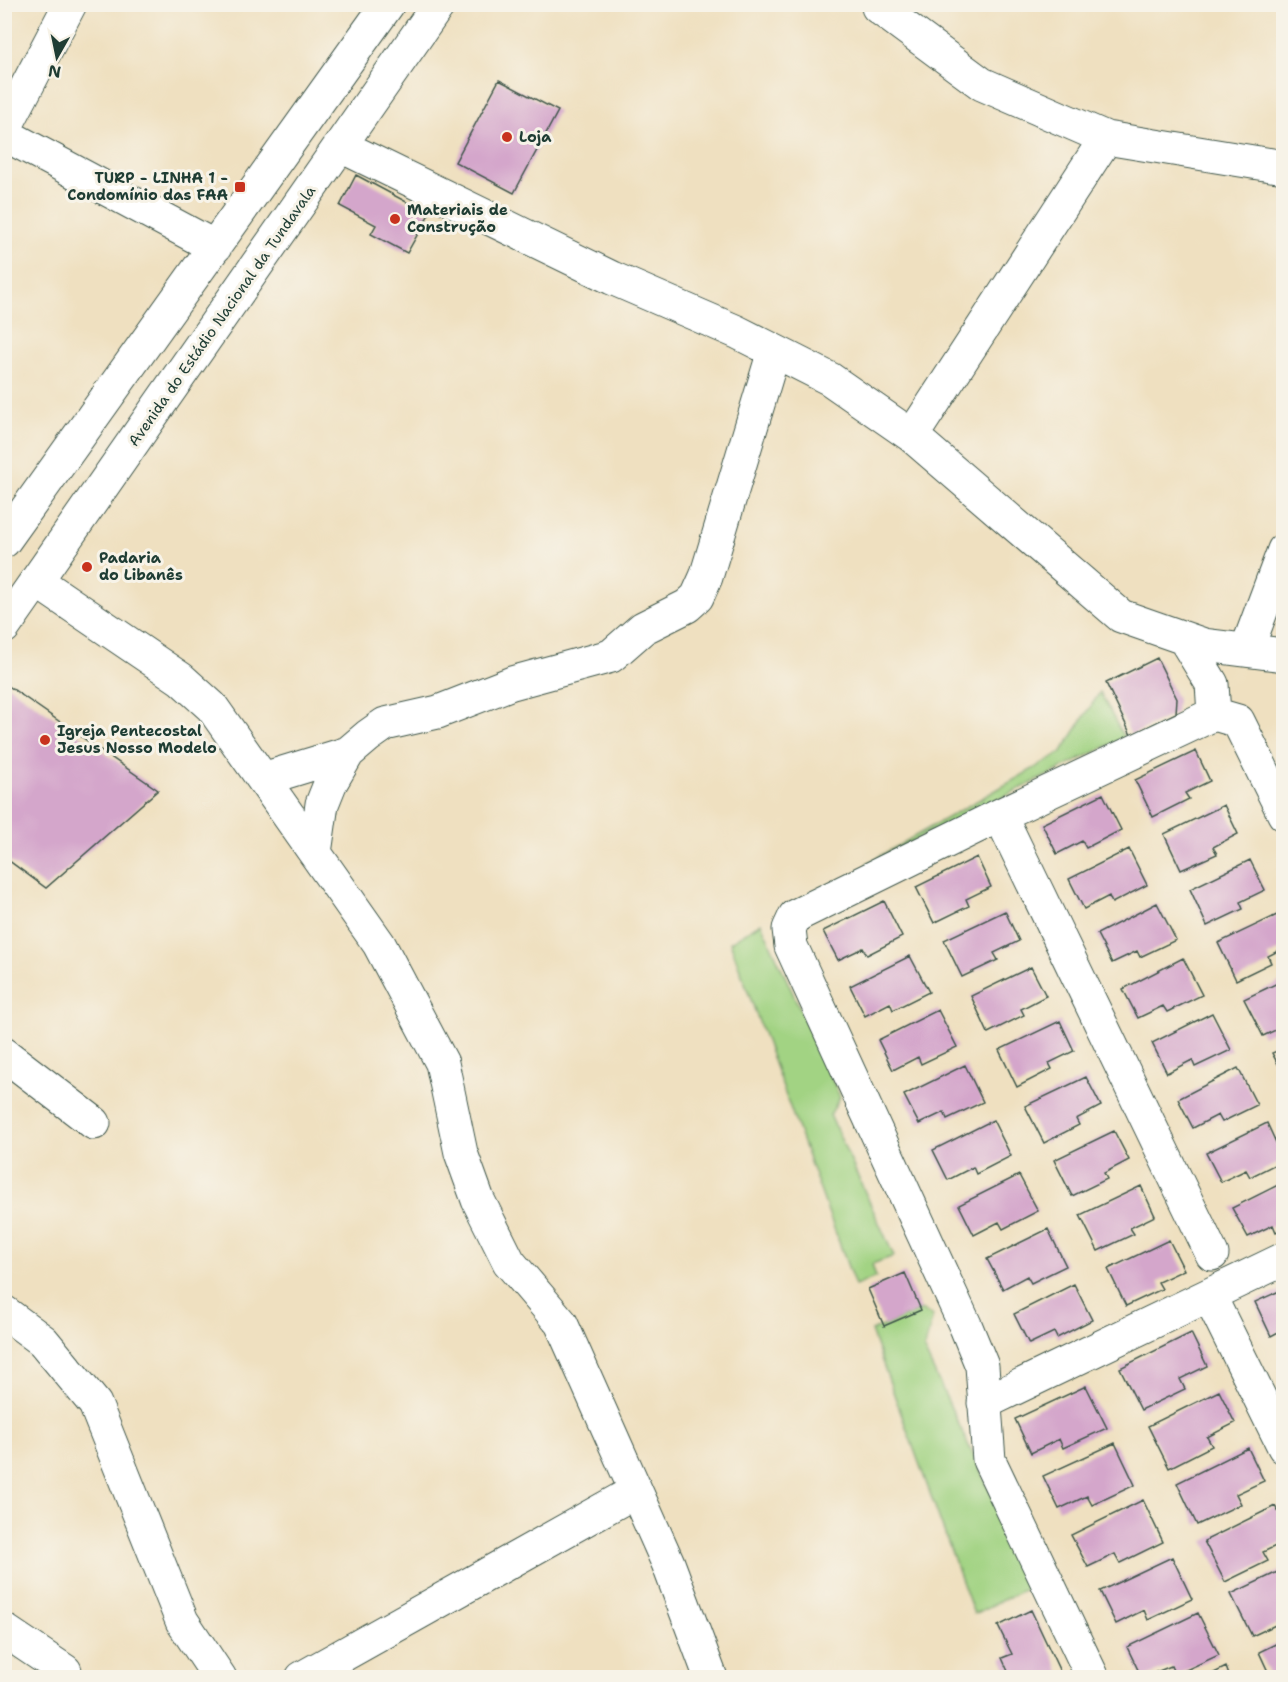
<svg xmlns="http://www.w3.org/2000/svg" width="1288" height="1682" font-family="'Shantell Sans',sans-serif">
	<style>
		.green { fill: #a2d383; stroke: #60885c; stroke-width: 1.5 }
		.building { fill: #d4a6cb }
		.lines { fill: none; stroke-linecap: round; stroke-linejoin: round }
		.minor-casing { stroke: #3e5549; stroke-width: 35 }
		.minor { stroke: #fff; stroke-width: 33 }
		.poi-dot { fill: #c8321e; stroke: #f7f3e8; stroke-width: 2 }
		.labels { text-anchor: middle; stroke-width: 6; stroke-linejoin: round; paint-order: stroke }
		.poi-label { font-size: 15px; font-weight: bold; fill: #1f3d34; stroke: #f7f3e8; text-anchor: start }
		.street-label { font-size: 15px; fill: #1f3d34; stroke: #f7f3e8 }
	</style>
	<rect width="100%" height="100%" fill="#f7f3e8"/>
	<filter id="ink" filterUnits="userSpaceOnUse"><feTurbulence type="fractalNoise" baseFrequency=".0167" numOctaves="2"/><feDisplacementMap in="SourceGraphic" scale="12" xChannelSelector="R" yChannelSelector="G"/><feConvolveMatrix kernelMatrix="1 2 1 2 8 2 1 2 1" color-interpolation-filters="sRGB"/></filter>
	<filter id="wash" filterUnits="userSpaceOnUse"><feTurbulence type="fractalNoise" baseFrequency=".008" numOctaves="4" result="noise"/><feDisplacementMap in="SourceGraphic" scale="24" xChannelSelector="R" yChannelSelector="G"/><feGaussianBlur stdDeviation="1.35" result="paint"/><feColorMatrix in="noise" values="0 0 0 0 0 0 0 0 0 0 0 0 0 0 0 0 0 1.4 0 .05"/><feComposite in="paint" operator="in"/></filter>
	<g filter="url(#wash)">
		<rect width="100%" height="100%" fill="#efe0c0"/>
		<path class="green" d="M1100 692 1124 738 866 864 1061 753Z
			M761 923 840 1097 830 1115 894 1256 872 1264 876 1277 855 1286 730 942Z
			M921 1310 933 1316 924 1350 1034 1585 974 1614 871 1331Z"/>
		<g id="blocks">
			<path class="building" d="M499 80 558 111 514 193 455 162Z
				M356 175 429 214 407 253 371 234 376 225 340 206Z
				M1157 658 1177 699 1176 713 1131 735 1106 683Z
				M7 685 158 790 46 888 4 857V689Z
				M1196 751 1210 781 1185 793 1189 799 1153 817 1135 780Z
				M1103 794 1121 830 1086 848 1082 841 1057 854 1042 824Z
				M1224 805 1238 834 1213 847 1217 854 1181 870 1164 834Z
				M1129 849 1147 885 1112 903 1109 896 1084 909 1069 879Z
				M977 857 991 887 966 899 969 906 934 923 916 887Z
				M1250 860 1265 890 1240 902 1243 909 1207 926 1190 889Z
				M884 901 902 937 867 955 863 948 838 960 823 931Z
				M1157 903 1176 940 1140 957 1137 951 1112 963 1097 934Z
				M1005 911 1019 941 994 953 998 960 962 977 944 940Z
				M1279 914 1284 924V948L1268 956 1271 963 1236 980 1218 943Z
				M910 956 929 992 893 1010 890 1003 865 1016 850 986Z
				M1183 958 1202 995 1167 1012 1163 1006 1138 1018 1123 989Z
				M1031 967 1046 996 1021 1009 1024 1015 988 1033 971 996Z
				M1284 980V1026L1263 1036 1244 999Z
				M938 1010 957 1047 921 1064 918 1057 893 1070 878 1040Z
				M1212 1013 1231 1050 1195 1067 1192 1060 1167 1073 1152 1043Z
				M1060 1021 1074 1051 1049 1063 1052 1069 1017 1087 999 1050Z
				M1284 1048V1075L1272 1053Z
				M965 1065 983 1102 947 1119 944 1112 919 1124 904 1095Z
				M1238 1068 1257 1105 1222 1122 1218 1115 1193 1128 1178 1099Z
				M1086 1077 1101 1106 1076 1119 1079 1125 1044 1143 1025 1106Z
				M993 1120 1011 1156 976 1174 973 1167 948 1180 933 1150Z
				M1267 1123 1284 1160 1250 1177 1246 1170 1221 1182 1206 1153Z
				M1114 1131 1129 1160 1104 1173 1107 1179 1072 1196 1054 1160Z
				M1019 1175 1038 1211 1003 1229 999 1222 974 1235 959 1205Z
				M1284 1182V1228L1276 1232 1273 1225 1248 1237 1232 1208Z
				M1141 1186 1155 1216 1130 1228 1134 1234 1098 1251 1080 1215Z
				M1048 1229 1066 1266 1031 1283 1027 1276 1003 1289 987 1259Z
				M1169 1240 1184 1270 1158 1282 1162 1289 1126 1306 1108 1269Z
				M905 1273 921 1310 884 1326 868 1289Z
				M1074 1284 1092 1320 1057 1338 1054 1332 1029 1344 1014 1314Z
				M1284 1289V1329L1271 1336 1255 1302Z
				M1191 1333 1207 1366 1180 1379 1185 1389 1141 1410 1120 1368Z
				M1086 1386 1107 1428 1063 1448 1059 1439 1031 1453 1015 1419Z
				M1219 1391 1235 1423 1207 1437 1212 1446 1169 1468 1148 1426Z
				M1115 1443 1135 1485 1092 1505 1087 1496 1059 1509 1043 1476Z
				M1248 1448 1264 1481 1236 1494 1241 1504 1197 1525 1177 1483Z
				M1143 1500 1163 1542 1120 1563 1115 1554 1088 1567 1071 1535Z
				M1275 1506 1284 1522V1542L1263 1552 1268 1561 1225 1582 1204 1541Z
				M1172 1557 1192 1599 1148 1620 1144 1610 1116 1624 1100 1591Z
				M1284 1569V1621L1252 1636 1231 1594Z
				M1031 1610 1063 1678H1011L1002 1658 1012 1654 998 1626Z
				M1198 1613 1219 1655 1175 1675 1171 1666 1142 1678 1127 1647Z
				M1284 1640V1678H1271L1259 1652Z
				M1226 1667 1230 1678H1204Z"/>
		</g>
	</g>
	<g filter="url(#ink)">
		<use href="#blocks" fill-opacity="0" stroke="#3e5549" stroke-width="1.5"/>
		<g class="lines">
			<g class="minor-casing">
				<path id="minor" d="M878 7 982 84 1106 138 1284 167
					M4 130 70 4
					M4 134 215 247
					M341 146 612 278 737 332 830 379 912 436 1121 616 1204 645 1284 655
					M912 436 1106 138
					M4 541 388 4
					M38 582 181 679 212 707 379 944 442 1063 461 1153 478 1200 509 1262 561 1323 668 1563 711 1678
					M4 627 439 4
					M1247 649 1284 550
					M1214 714 1238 721 1284 814
					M263 779 348 753
					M1000 815 1212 1254
					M315 853 322 804 330 784 348 753 368 736 385 724 438 712 512 683 611 656 643 628 687 606 697 597 706 577 774 351
					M4 1054 94 1123
					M1209 1295 1284 1259
					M4 1312 43 1341 95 1404 182 1621 220 1678
					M984 1403 1209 1295 1284 1447
					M4 1630 65 1671
					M302 1678 636 1491
					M1093 1678 989 1460 982 1366 966 1327 791 946 789 929 795 916 1000 815 1214 714 1212 684 1184 638"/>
			</g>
			<use href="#minor" class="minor"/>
		</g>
	</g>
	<g class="poi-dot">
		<circle cx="507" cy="137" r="6"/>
		<rect x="234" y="181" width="12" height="12" rx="3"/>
		<circle cx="395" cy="219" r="6"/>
		<circle cx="87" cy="567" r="6"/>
		<circle cx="45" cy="740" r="6"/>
	</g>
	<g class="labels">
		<g class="poi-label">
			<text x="519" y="142">Loja</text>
			<text x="228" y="183" text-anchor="end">TURP - LINHA 1 -<tspan x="228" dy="17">Condomínio das FAA</tspan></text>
			<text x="407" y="215">Materiais de<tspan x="407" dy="17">Construção</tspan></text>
			<text x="99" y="563">Padaria<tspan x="99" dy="17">do Libanês</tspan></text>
			<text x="57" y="736">Igreja Pentecostal<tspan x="57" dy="17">Jesus Nosso Modelo</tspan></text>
		</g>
		<g class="street-label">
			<text transform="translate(222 316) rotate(-55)" y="5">Avenida do Estádio Nacional da Tundavala</text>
		</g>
	</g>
	<rect width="1288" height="1682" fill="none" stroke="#f7f3e8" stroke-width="24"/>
	<g transform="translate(57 57) rotate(189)" stroke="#f7f3e8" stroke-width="4.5" paint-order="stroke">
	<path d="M0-4.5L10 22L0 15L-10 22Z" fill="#1f3d34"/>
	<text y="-9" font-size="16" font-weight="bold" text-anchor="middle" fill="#1f3d34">N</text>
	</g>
</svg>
